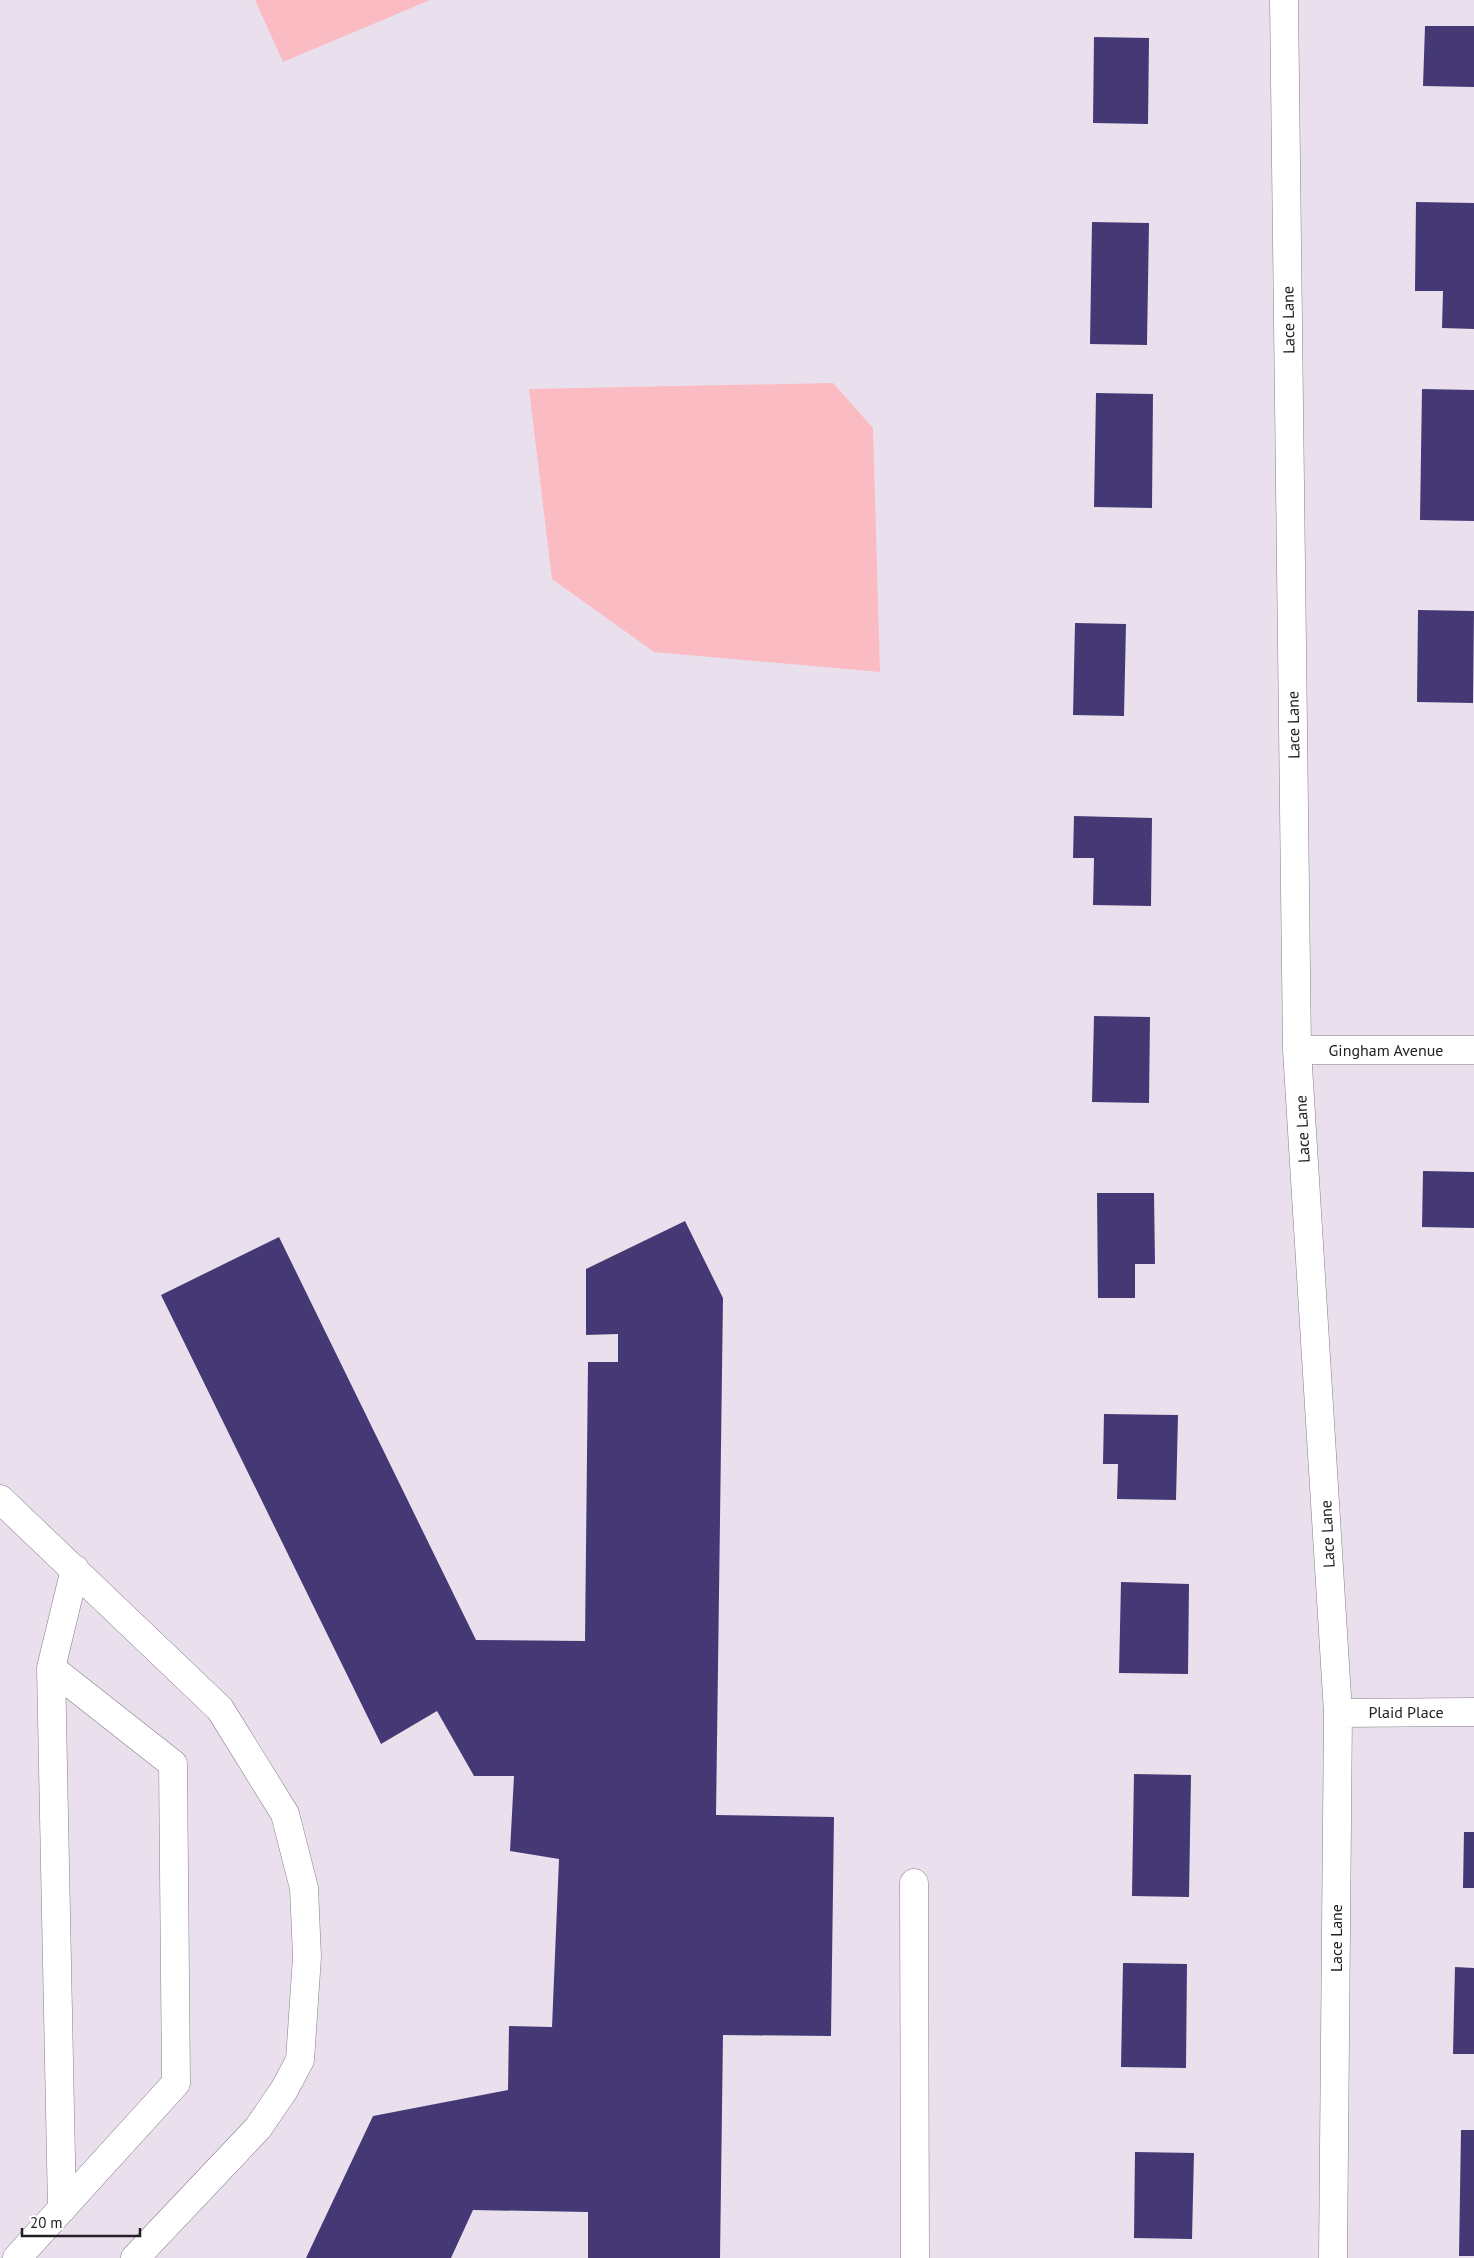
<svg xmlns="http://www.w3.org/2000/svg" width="1474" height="2258" font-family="'PT Sans',sans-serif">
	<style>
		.green { fill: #fabbc2 }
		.building { fill: #443974 }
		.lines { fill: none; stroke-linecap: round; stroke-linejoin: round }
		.minor-casing { stroke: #867e89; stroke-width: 29 }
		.minor { stroke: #fff; stroke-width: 28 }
		.labels { text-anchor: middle; stroke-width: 5; stroke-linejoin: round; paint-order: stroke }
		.street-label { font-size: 16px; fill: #232025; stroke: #fff }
	</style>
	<rect width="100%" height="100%" fill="#eae0ed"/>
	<path class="green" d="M255 0H430L283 62Z
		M833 383 873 428 880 672 654 652 552 579 529 389Z"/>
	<path class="building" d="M1425 26H1474V87L1423 86Z
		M1094 37 1149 38 1148 124 1093 123Z
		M1416 202 1474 203V329L1442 328 1443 291H1415Z
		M1092 222 1149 223 1147 345 1090 344Z
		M1422 389 1474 390V521L1420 520Z
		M1096 393 1153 394 1152 508 1094 507Z
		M1418 610 1474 611 1473 703 1417 702Z
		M1075 623 1126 624 1124 716 1073 715Z
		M1074 816 1152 818 1151 906 1093 905 1094 858H1073Z
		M1094 1016 1150 1017 1149 1103 1092 1102Z
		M1423 1171 1474 1172V1228L1422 1227Z
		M1097 1193H1154L1155 1264H1135V1298H1098Z
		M685 1221 723 1298 716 1815 834 1817 831 2036 723 2035 720 2258H588V2212L473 2210 451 2258H306L373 2116 508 2090 509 2026 552 2027 559 1859 510 1851 514 1776H474L437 1711 381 1744 161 1295 279 1237 476 1640 585 1641 588 1362H618V1334L586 1335V1269Z
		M1104 1414 1178 1415 1176 1500 1117 1499 1118 1464H1103Z
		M1121 1582 1189 1584 1188 1674 1119 1673Z
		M1134 1774 1191 1775 1189 1897 1132 1896Z
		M1464 1832H1474V1888H1463Z
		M1123 1963 1187 1964 1186 2068 1121 2067Z
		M1455 1967 1474 1968V2054H1453Z
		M1461 2130H1474V2256H1459Z
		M1135 2152 1194 2153 1192 2239 1134 2238Z"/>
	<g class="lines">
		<g class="minor-casing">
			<path id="minor" d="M1284 0 1297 1050 1338 1713 1333 2258
				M1297 1050H1474
				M0 1499 220 1709 285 1814 304 1888 307 1957 300 2060 284 2090 258 2128 135 2258
				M1338 1713 1474 1712
				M914 1883 915 2258
				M62 2209 51 1668 75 1569
				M17 2258 176 2083 173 1764 51 1668"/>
		</g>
		<use href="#minor" class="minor"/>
	</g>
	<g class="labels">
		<g class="street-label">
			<text transform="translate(1288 320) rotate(-91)" y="6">Lace Lane</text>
			<text transform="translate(1293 725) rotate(-91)" y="6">Lace Lane</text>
			<text x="1386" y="1056">Gingham Avenue</text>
			<text transform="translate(1302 1129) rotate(-93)" y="6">Lace Lane</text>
			<text transform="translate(1327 1534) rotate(-93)" y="6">Lace Lane</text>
			<text x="1406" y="1718">Plaid Place</text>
			<text transform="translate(1336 1938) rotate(-90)" y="6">Lace Lane</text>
		</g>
	</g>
	<path d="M22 2228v8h118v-8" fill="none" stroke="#232025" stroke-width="2.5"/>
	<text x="30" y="2228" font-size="15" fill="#232025" stroke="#ffffff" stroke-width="4" paint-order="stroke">20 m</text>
</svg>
